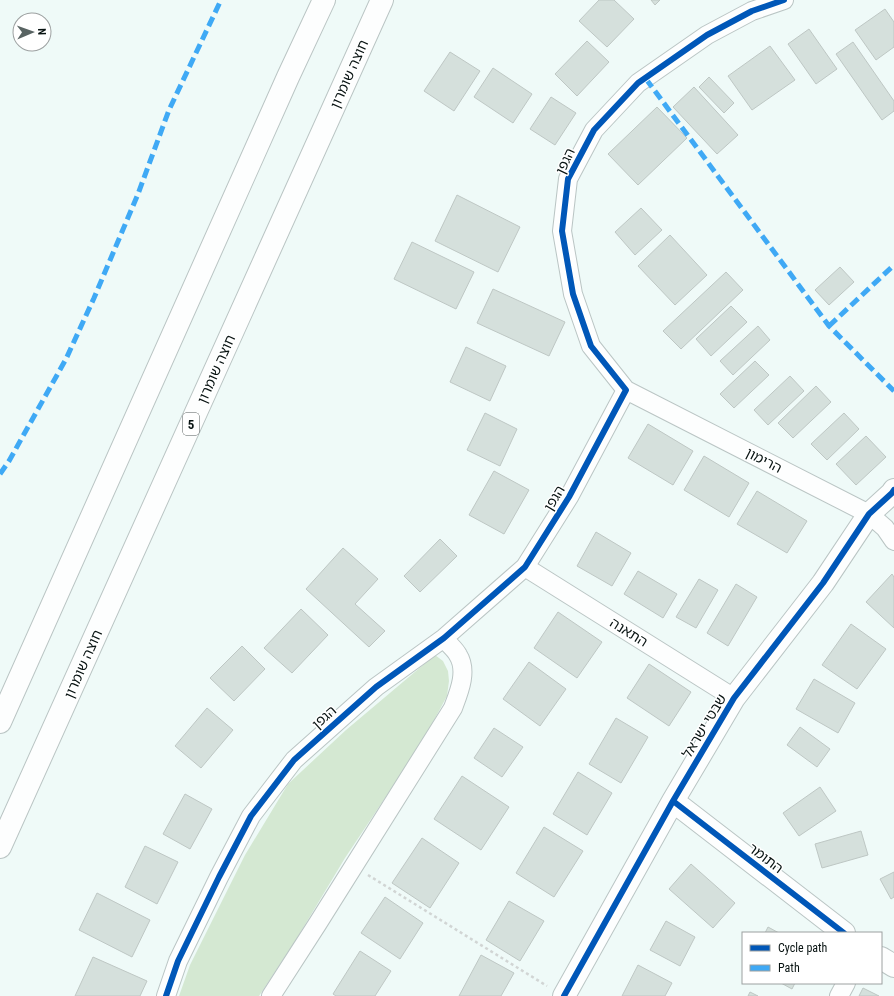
<svg xmlns="http://www.w3.org/2000/svg" width="894" height="996" font-family="'Roboto Condensed','Noto Sans Hebrew',sans-serif">
	<style>
		.green { fill: #d4e8d2 }
		.building { fill: #d5e0dc; stroke: #bec7c4 }
		.lines { fill: none; stroke-linecap: round; stroke-linejoin: round }
		.street-casing { stroke: #bac5c4; stroke-width: 20 }
		.secondary-casing { stroke: #bac5c4; stroke-width: 24 }
		.highway-casing { stroke: #bac5c4; stroke-width: 24 }
		.path { stroke: #d1d5d4; stroke-width: 2.5; stroke-dasharray: 3 3; stroke-linecap: butt }
		.street { stroke: #fdfefe; stroke-width: 18 }
		.secondary { stroke: #fdfefe; stroke-width: 22 }
		.highway { stroke: #fdfefe; stroke-width: 22 }
		.quiet { stroke: #3fa9f5; stroke-width: 5; stroke-dasharray: 10 5; stroke-linecap: butt }
		.cycleway-casing { stroke: #fff; stroke-width: 8 }
		.cycleway { stroke: #0057b8; stroke-width: 6 }
		.labels { text-anchor: middle; stroke-width: 3; stroke-linejoin: round; paint-order: stroke }
		.shield { fill: #fff; stroke: #515958; stroke-width: 1 }
		.shield-label { font-size: 13px; font-weight: bold; fill: #071211 }
		.street-label { font-size: 14px; fill: #071211; stroke: #fff }
	</style>
	<rect width="100%" height="100%" fill="#effaf8"/>
	<path class="green" d="M435 655 443 661 448 671 449 681 447 696 432 724 413 756 345 858 297 938 259 996H179L190 965 245 855 288 784 346 730Z"/>
	<path class="building" d="M599 0H614L634 19 607 47 579 21Z
		M651 0H660L655 5Z
		M885 9 894 22V47L876 60 855 30Z
		M809 29 837 69 816 84 788 44Z
		M587 41 609 62 577 96 555 74Z
		M853 42 894 101V111L882 120 836 54Z
		M770 46 795 80 752 110 728 76Z
		M450 52 480 71 454 111 424 91Z
		M493 68 532 94 513 123 474 97Z
		M709 77 734 103 724 113 699 87Z
		M694 87 738 135 717 154 673 107Z
		M551 97 576 113 555 145 530 129Z
		M657 107 687 138 638 185 608 154Z
		M457 195 520 227 498 272 435 241Z
		M641 208 662 230 635 255 615 232Z
		M670 235 707 275 675 305 638 266Z
		M412 242 474 272 456 309 394 279Z
		M840 267 854 282 829 305 815 290Z
		M726 272 743 290 681 349 663 331Z
		M493 289 565 322 549 356 477 323Z
		M731 306 747 322 711 356 696 339Z
		M758 326 770 340 733 375 720 361Z
		M466 347 506 366 490 401 450 382Z
		M755 361 769 375 734 408 720 394Z
		M790 376 804 391 768 425 754 410Z
		M816 386 831 402 793 438 778 423Z
		M485 413 517 429 500 466 467 450Z
		M844 413 859 429 827 460 811 444Z
		M648 424 693 451 673 485 628 458Z
		M866 436 886 457 856 485 836 464Z
		M704 456 749 483 729 517 684 490Z
		M494 471 529 490 504 534 469 515Z
		M757 491 807 521 787 553 737 524Z
		M596 532 631 553 612 586 577 566Z
		M440 539 457 556 420 592 404 576Z
		M343 548 378 579 355 604 385 631 369 647 306 589Z
		M638 571 677 594 663 618 624 594Z
		M892 574 894 577V628L866 602Z
		M699 579 718 590 696 628 676 617Z
		M736 584 757 597 728 646 707 633Z
		M301 609 328 635 292 673 264 648Z
		M558 612 602 642 577 678 534 648Z
		M851 624 886 649 857 689 822 665Z
		M242 646 265 669 234 701 210 678Z
		M529 662 566 689 540 726 503 699Z
		M649 664 691 692 669 726 627 698Z
		M814 679 855 703 838 733 796 709Z
		M207 708 233 730 201 768 175 746Z
		M616 718 648 737 621 783 589 764Z
		M800 727 830 749 817 767 787 745Z
		M494 728 523 747 502 777 474 758Z
		M578 772 612 793 587 835 553 814Z
		M462 776 509 807 481 850 434 819Z
		M820 787 836 811 799 836 783 813Z
		M185 794 212 809 190 849 163 834Z
		M544 827 583 851 554 897 516 873Z
		M861 831 868 855 822 868 815 844Z
		M422 838 459 863 430 908 392 883Z
		M145 846 178 862 157 904 125 887Z
		M691 864 735 903 713 928 669 889Z
		M894 872V897L891 899 880 879Z
		M97 893 150 920 132 957 79 930Z
		M385 897 423 923 400 959 361 933Z
		M509 901 544 921 520 961 486 940Z
		M666 921 695 937 680 966 650 950Z
		M768 927 779 933H765Z
		M360 951 391 971 375 996H336L333 994Z
		M481 955 514 973 501 996H459Z
		M93 957 147 981 140 996H75Z
		M638 965 672 983 665 996H622Z
		M781 983H795L792 989Z
		M863 988 879 996H859Z
		M750 992 758 996H748Z"/>
	<g class="lines">
		<g class="street-casing">
			<path id="street" d="M626 390 869 514 885 528 894 541
				M525 567 734 698
				M166 996 178 961 219 877 251 816 294 760 376 687 444 638 525 567 569 497 626 390 591 346 573 294 562 231 568 179 594 130 638 83 707 35 752 11 784 0
				M271 996 318 923 453 708C459 692 468 671 458 655 455 649 448 644 444 638
				M839 996 846 983"/>
		</g>
		<g class="secondary-casing">
			<path id="secondary" d="M673 801 844 933
				M881 958 894 966
				M564 996 673 801 734 698 823 583 869 514 892 493 894 490"/>
		</g>
		<g class="highway-casing">
			<path id="highway" d="M0 722 288 77 324 0
				M0 847 382 0"/>
		</g>
		<path class="path" d="M368 875 547 986"/>
		<use href="#street" class="street"/>
		<use href="#secondary" class="secondary"/>
		<use href="#highway" class="highway"/>
		<path class="quiet" d="M646 79 829 326 894 391
			M829 326 894 265
			M0 474 9 461 66 359 94 298 138 194 169 110 221 0"/>
		<g class="cycleway-casing">
			<path id="cycleway" d="M673 801 844 933
				M166 996 178 961 219 877 251 816 294 760 376 687 444 638 525 567 569 497 626 390 591 346 573 294 562 231 568 179 594 130 638 83 707 35 752 11 784 0
				M564 996 673 801 734 698 823 583 869 514 892 493 894 490"/>
		</g>
		<use href="#cycleway" class="cycleway"/>
	</g>
	<g class="labels">
		<rect class="shield" x="183" y="413" width="16" height="22" rx="3"/>
		<g class="shield-label">
			<text x="191" y="429">5</text>
		</g>
		<g class="street-label">
			<text transform="translate(349 74) rotate(-66)" y="5">חוצה שומרון</text>
			<text transform="translate(565 161) rotate(-65)" y="5">הגפן</text>
			<text transform="translate(216 369) rotate(-66)" y="5">חוצה שומרון</text>
			<text transform="translate(764 460) rotate(27)" y="5">הרימון</text>
			<text transform="translate(554 498) rotate(-59)" y="5">הגפן</text>
			<text transform="translate(629 632) rotate(32)" y="5">התאנה</text>
			<text transform="translate(83 664) rotate(-66)" y="5">חוצה שומרון</text>
			<text transform="translate(324 717) rotate(-42)" y="5">הגפן</text>
			<text transform="translate(704 726) rotate(-59)" y="5">שבטי ישראל</text>
			<text transform="translate(766 858) rotate(37)" y="5">התומר</text>
		</g>
	</g>
	<rect x="742" y="932" width="140" height="52" fill="#ffffff" stroke="#9ca0a0"/>
	<rect x="750" y="945" width="20" height="6" fill="#0057b8" stroke="#9ca0a0"/>
	<text x="778" y="952" font-size="12" fill="#071211">Cycle path</text>
	<rect x="750" y="965" width="20" height="6" fill="#3fa9f5" stroke="#9ca0a0"/>
	<text x="778" y="972" font-size="12" fill="#071211">Path</text>
	<g transform="translate(32 32) rotate(88)"><circle r="19" fill="#ffffff" stroke="#9ca0a0"/>
	<path d="M0-3L7 15L0 10L-7 15Z" fill="#586362"/>
	<text y="-6" font-size="11" font-weight="bold" text-anchor="middle" fill="#071211">N</text>
	</g>
</svg>
